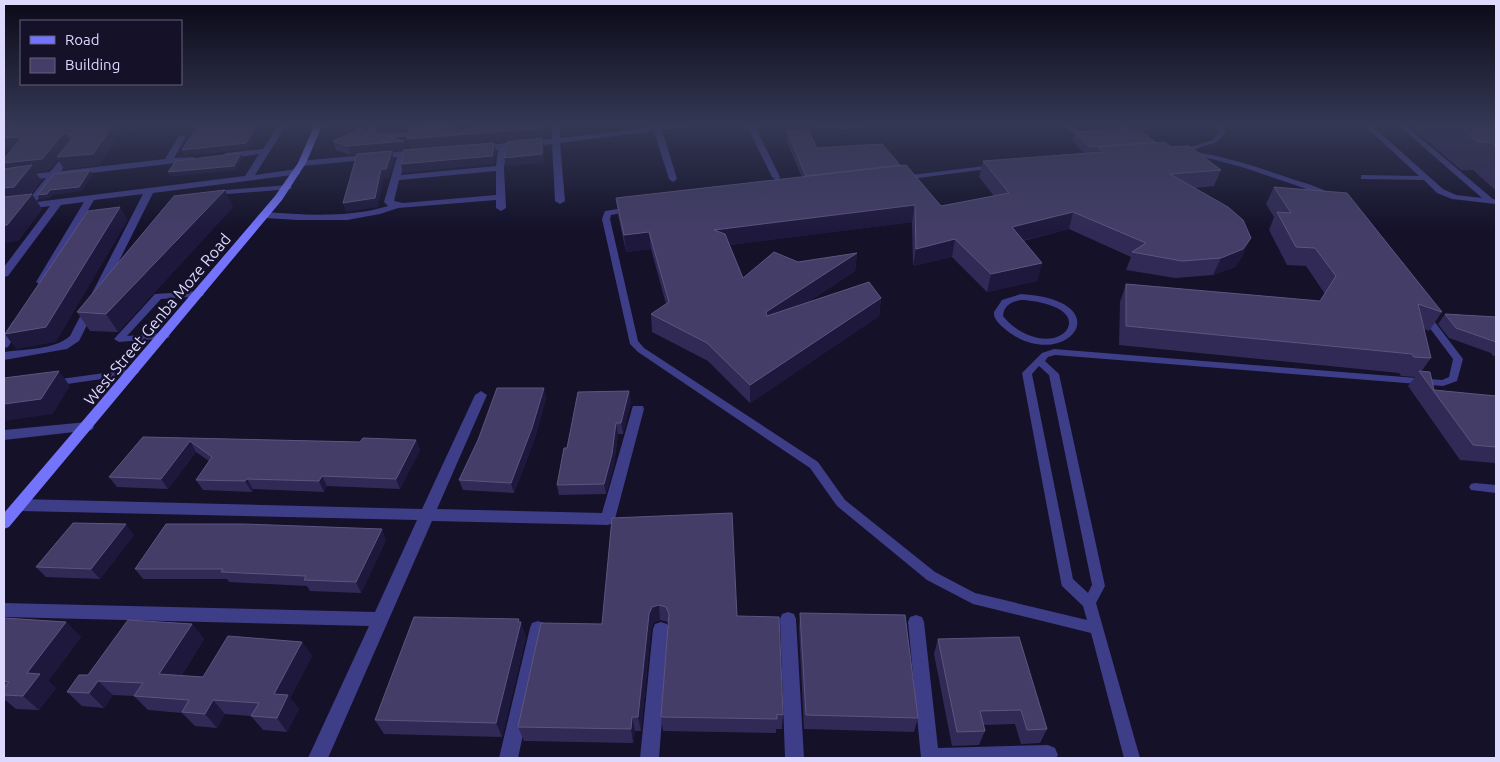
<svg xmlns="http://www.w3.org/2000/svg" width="1500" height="762" font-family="Ubuntu,sans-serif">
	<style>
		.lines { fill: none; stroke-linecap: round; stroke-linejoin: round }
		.lane { fill: #3e3d87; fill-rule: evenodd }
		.street { fill: #3e3d87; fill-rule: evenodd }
		.secondary { fill: #7373fc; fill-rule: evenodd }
		.wall { fill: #322a56 }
		.shaded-wall { fill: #1e183c }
		.building { fill: #443d68; stroke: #5c557f }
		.labels { text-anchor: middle; stroke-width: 5; stroke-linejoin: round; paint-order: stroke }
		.street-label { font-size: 16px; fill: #ddd9fe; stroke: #141129 }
	</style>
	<rect width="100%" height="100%" fill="#141129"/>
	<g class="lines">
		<path class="lane" d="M1064 124H1071L1084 137 1079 138Z
			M1213 124H1220L1226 132 1217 142 1189 151C1226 156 1260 168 1295 180 1308 184 1324 188 1334 197L1333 199H1327L1304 188 1245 168 1212 159 1185 154 1184 149 1213 140 1219 132Z
			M1363 124H1370L1443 189 1456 195 1482 198 1397 124H1404L1493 199 1496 200V204L1452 199 1437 193 1424 180 1361 179V175H1364L1419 176Z
			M993 165 995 166V168L903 180 899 178 903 176Z
			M288 185 292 187 291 189 214 195 210 193 214 191Z
			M630 207H633V211L611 215 610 219 638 341 644 348 818 462 845 500 935 572 975 593 1087 620 1083 606 1062 586 1061 582 1022 373 1042 353 1054 349 1442 380 1449 377 1453 359 1420 315 1425 312 1428 313 1463 359 1457 381 1443 386 1055 355 1048 357 1045 361 1059 374 1105 586 1096 603 1140 758H1124L1091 633 973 604 927 580 837 506 810 468 638 352 630 344 602 219 605 211ZM1039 366 1049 375 1092 585 1088 593 1073 579 1032 374Z
			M200 291 204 294 203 296 161 299 127 336 165 333 170 336 168 338 119 342 114 339 155 294Z
			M1021 294C1125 301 1064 376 1006 330 1000 325 993 319 994 312L1002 300ZM1021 300C1033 300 1070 306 1069 323 1069 328 1065 333 1061 335 1042 346 1014 331 1003 316 1004 305 1011 302 1021 300Z
			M134 369 137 370 139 372 137 374 53 386 48 383 53 380Z
			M1475 483 1496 485V493L1471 490 1469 487 1471 484Z"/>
		<path class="street" d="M279 124H287L255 175 297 169 300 170V174L153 193 79 341 67 349 4 360V352C25 349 54 350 70 336L143 194 94 200 46 282 41 285 36 282 84 202 61 205 8 276 4 277V267L50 206 4 212V206L25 204 46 178 4 183V177L50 172 69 149 72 148 76 151 61 171 165 159 178 137 182 135 186 137 174 158 194 157V161L56 177 36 202 245 176 259 154 226 159 222 156 226 153 263 149Z
			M371 124H379L375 134 482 128 486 130 482 132 370 139 366 137Z
			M551 124H559L560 138 653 127 652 124 661 126 700 124 696 126 662 130 677 179 673 182 669 179 654 131 560 143 565 201 560 204 555 201 552 144 507 149 504 168 506 208 501 211 496 208V200L398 208 380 214 347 220H298L265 218 260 215 265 212C306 215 348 218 388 206L384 202 397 157 302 166 298 163 299 161 419 150 423 153 422 155 406 157 401 175 496 166 498 150 479 151 476 150V146L552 139ZM496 171V195L403 203 394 201 399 180Z
			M746 124H754L780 177 779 179 776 180 772 177Z
			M797 124H880L876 126 844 129 801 126Z
			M1115 124H1124L1137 135 1130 137Z
			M17 320 23 323 8 347 4 348V335L13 321Z
			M481 391 487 395 437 509 602 513 632 409 633 406H643L644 409 615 519 613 523 608 525 432 521 328 758H308L369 626 4 617V603L375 612 417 520 20 511 15 509 13 505 15 501 20 499 422 509 475 395Z
			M87 422 92 424 94 427 92 430 4 440V430Z
			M788 612 794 614 796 619 804 758H785L780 619 782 614Z
			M916 615 922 617 924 622 938 748 1048 745 1055 748 1058 755 1056 758H921L908 622 910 617Z
			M538 621 544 623 546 628 518 758H499L530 628 532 623Z
			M661 622 667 624 669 629 659 758H640L653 629 655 624Z"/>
		<path class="secondary" d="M315 124H323L306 163 282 200 9 527 4 529V513L275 196 298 163Z"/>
	</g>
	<path class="wall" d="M4 124 134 134 119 135 100 165 64 169 58 159 49 170 35 172 41 180 31 194 42 209 18 241 4 168V159L12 149 4 150Z
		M1413 124H1496V189H1494L1473 170H1461L1411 127Z
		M787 131 817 148 900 165 941 206 994 196 979 177 983 161 1085 154 1072 140 1074 132 1155 143 1171 147 1221 170 1214 186 1195 188 1243 255 1235 267 1213 275 1175 278 1126 270 1131 257 1069 229 1023 241 1042 263 1037 281 987 292 952 257 913 266 912 222 729 245 743 278 798 262 857 253 855 271 808 302 881 298 879 316 750 403 708 361 652 332 651 314 666 304 651 249 626 252 618 215 616 198 802 177 786 140Z
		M366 132 404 141 406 150 351 155 336 150 333 141Z
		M1274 187 1442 312 1429 331 1424 329 1431 358 1421 372 1434 390 1496 396V463L1460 460 1408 386 1415 377 1401 376 1399 373 1119 345 1120 302 1126 284 1320 301 1325 294 1306 266 1287 265 1269 230 1274 217 1266 204Z
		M233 207 118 332 90 331 77 312Z
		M1445 314 1496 317V356H1493L1491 353 1449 338 1438 324Z
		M629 391 631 401 623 434H618L614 464 606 494 559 495 557 485 567 448Z
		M546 398 535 438 514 493 463 490 459 480Z
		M143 437 360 442 416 440 420 450 400 489 327 486 324 492 253 489 252 492 203 490 196 480 209 461 196 452 168 489 117 487 109 477Z
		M612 518 737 616 783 715 782 729H776V733L663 731 661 717 668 624V622L660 620 654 622 651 629 641 731H635L633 743 524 741 518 727 602 624Z
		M134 535 100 579 46 577 36 567Z
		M386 540 361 593 310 591 307 586 229 582 227 579H143L135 569Z
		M800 613 918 718 914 732 804 729 799 628Z
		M4 618 66 622 81 637 48 681 56 688 39 710 16 709 4 699Z
		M520 622 526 637 502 737 384 734 375 720Z
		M192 624 204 639 181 676 203 677 302 642 312 656 290 698 299 709 287 732 263 730 251 716 225 714 217 728 195 726 182 713 148 710 134 696 113 695 104 708 82 706 67 692 88 675Z
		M938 639 1047 729 1040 743 1021 744 1015 724 984 725 985 731 979 745 952 746 934 654Z"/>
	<path class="shaded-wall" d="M4 124H63L4 131Z
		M114 124H141L134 134 119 135 100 165 64 169 58 159 49 170 35 172 41 180 24 202 4 204V188L8 175 4 168V163L66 133 72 144Z
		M193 124H203L204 127 194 128Z
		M257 124H262L248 149 184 156 182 150Z
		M542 124H549L550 131 544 132V138L410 149 407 139 457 125 460 135Z
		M560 124H607V125L561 130Z
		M608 124H643L608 128Z
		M22 137 29 148 4 150V138Z
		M542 138 544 147V163L506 166 504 158Z
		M404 141 406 150 351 155 348 146Z
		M494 143 496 152 494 164 403 173 401 164Z
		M392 151 394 160 389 178H384L378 207 346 212 343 203 381 169Z
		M241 153 243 158 236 170 170 177 168 172Z
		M90 170 93 175 82 191 52 195 50 198 40 200 37 195 50 190Z
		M225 190 233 207 118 332 106 314Z
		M32 194 42 209 18 241 4 243V225Z
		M915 205 912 222 714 247V230Z
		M120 207 128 220 56 342 16 349 5 334Z
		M1073 212 1069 229 1008 244 1012 227Z
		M649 232 651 249 626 252 624 235Z
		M1251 238 1243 255 1235 267 1213 275 1221 258Z
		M955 239 952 257 913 266 916 249Z
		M857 253 855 271 765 330 766 312Z
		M1042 263 1037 281 987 292 991 274Z
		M881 298 879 316 750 403V385Z
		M59 371 70 386 53 414 4 421V404Z
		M544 388 546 398 535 438 514 493 511 483Z
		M629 391 631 401 623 434 621 423Z
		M616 423 618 434 614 464 606 494 604 484Z
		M416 440 420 450 400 489 396 479Z
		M190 441 196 452 168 489 161 479Z
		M322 476 327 486 324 492 319 481Z
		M247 479 253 489 252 492 245 481Z
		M126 524 134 535 100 579 91 569Z
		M382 529 386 540 361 593 356 582Z
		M659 605 660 620 654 622 651 629 641 731 638 717 649 614 652 607Z
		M519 619 521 624V622L526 637 502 737 496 723Z
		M66 622 81 637 48 681 56 688 39 710 23 696 27 673Z
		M192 624 204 639 172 689 159 674Z
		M302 642 312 656 290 698 299 709 287 732 277 718 274 694Z
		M98 681 113 695 104 708 89 693Z
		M213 700 225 714 217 728 205 714Z
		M632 717 635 731 633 743 631 729Z"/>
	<path class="building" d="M31 124H116H114L93 154 57 157 72 139V136L66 133 62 135 42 159 4 163V159L22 137 4 138V127Z
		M199 124H257L246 143 182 150Z
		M482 124H542V128L407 139 409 128 457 125 456 134Z
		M1455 124H1496V147L1491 142H1478Z
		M362 128 366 132H374L404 141 348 146 333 141Z
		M1130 129 1133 130 1140 129 1155 142 1089 147 1074 132Z
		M808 130 817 148 882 144 900 165 806 176 787 131Z
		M542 138V154L504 158 507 142Z
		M1165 142 1171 147 1189 146 1221 170 1170 174 1228 207 1243 220 1251 238 1243 249 1221 258 1182 261 1132 252 1146 243 1073 212 1012 227 1042 263 991 274 955 239 916 249 915 205 714 230 725 234 743 278 774 252 798 262 857 253 766 312 767 316 869 282 881 298 750 385 707 343 651 314 669 302 649 232 624 235 616 198 906 165 941 206 1009 193 983 161 1103 152 1098 147Z
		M494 143 492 156 401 164 404 150Z
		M392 151 386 169H381L375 198 343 203 357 154Z
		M241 153 234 166 168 172 176 161Z
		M32 165 14 187 4 188V169Z
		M90 170 79 187 50 190 47 194 37 195 54 174Z
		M1274 187 1347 193 1442 312 1418 304 1431 358 1414 357 1412 354 1126 326V284L1320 301 1336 276 1315 248 1296 247 1277 212 1291 213Z
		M225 190 106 314 77 312 174 196Z
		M32 194 7 225H4V197Z
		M120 207 46 327 5 334 88 211Z
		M1445 314 1496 317V342L1456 328Z
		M59 371 41 399 4 404V378Z
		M1419 371 1430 372 1434 390 1496 396V447L1473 445Z
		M497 388H544L532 428 511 483 459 480 478 440Z
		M629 391 621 423H616L612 454 604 484 557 485 564 448H567L578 392Z
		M143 437 360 442 363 438 416 440 396 479 322 476 319 481 247 479 245 481 196 480 212 457 190 441 161 479 109 477Z
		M732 513 737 616 779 617 783 715 777 714V719L661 717 669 614 666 607 659 605 652 607 649 614 638 717H632L631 729 518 727 541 623 602 624 612 518Z
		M73 523 126 524 91 569 36 567Z
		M166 524H244L382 529 356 582 304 580 306 576 221 572 223 569H135Z
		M800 613 905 615 918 718 806 715Z
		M414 617 519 619 518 622H521L496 723 375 720Z
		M4 618 66 622 27 673 40 674 23 696 4 695V688L9 682 4 681Z
		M128 620 192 624 159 674 203 677 228 636 302 642 274 694 288 695 277 718 251 716 259 703 213 700 205 714 182 712 189 700 134 696 143 683 98 681 89 693 67 692 79 675H88Z
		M1019 637 1047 729 1027 730 1021 710 980 711 985 731 957 732 938 639Z"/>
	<linearGradient id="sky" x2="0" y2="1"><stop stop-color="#0b0917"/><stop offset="0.54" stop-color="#343854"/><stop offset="1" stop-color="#343854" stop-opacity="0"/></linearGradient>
	<rect width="1500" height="231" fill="url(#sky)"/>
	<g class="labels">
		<g class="street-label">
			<text transform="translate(157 319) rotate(-50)" y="6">West Street Genba Moze Road</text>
		</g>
	</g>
	<rect width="1500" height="762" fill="none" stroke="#ddd9fe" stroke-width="10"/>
	<rect x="20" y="20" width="162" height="65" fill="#141129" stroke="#64617e"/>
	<rect x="30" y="36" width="25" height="8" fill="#7373fc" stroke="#64617e"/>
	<text x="65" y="45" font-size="15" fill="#ddd9fe">Road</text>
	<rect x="30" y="58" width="25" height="15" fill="#443d68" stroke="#64617e"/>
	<text x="65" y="70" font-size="15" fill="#ddd9fe">Building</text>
</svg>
